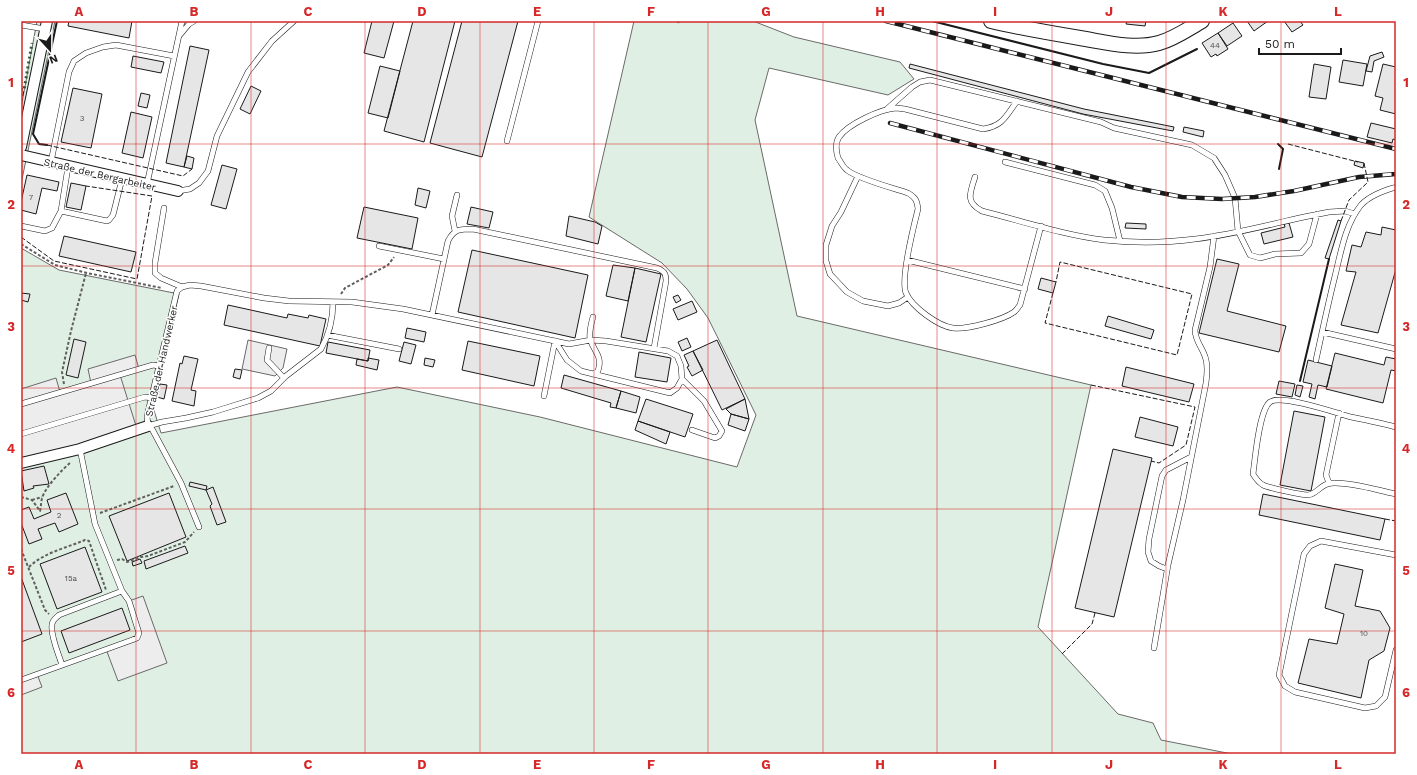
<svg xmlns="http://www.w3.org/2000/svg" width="1417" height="775" font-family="'Work Sans',sans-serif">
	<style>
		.green { fill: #e0efe3; stroke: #6a6a6a }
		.parking { fill: #ededed; stroke: #6a6a6a }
		.building { fill: #e6e6e6; stroke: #1a1a1a }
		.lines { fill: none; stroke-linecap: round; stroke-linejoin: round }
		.lane-casing { stroke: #1a1a1a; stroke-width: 6 }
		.street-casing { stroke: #1a1a1a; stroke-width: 12 }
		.secondary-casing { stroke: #1a1a1a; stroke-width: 16 }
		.path { stroke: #5f5f5f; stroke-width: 2; stroke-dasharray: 3 2; stroke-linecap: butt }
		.lane { stroke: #fff; stroke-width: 5 }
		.street { stroke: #fff; stroke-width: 10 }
		.secondary { stroke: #fff; stroke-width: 14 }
		.rail-casing { stroke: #1a1a1a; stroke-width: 4.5 }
		.rail { stroke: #fff; stroke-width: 3; stroke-dasharray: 9; stroke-linecap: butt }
		.hedge { stroke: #2b5a34; stroke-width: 3; stroke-dasharray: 2 3; stroke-linecap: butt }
		.fence { stroke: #1a1a1a; stroke-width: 1; stroke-dasharray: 5 2; stroke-linecap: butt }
		.wall { stroke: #1a1a1a; stroke-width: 2 }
		.grid { fill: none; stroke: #d62828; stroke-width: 1; stroke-opacity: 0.55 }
		.labels { text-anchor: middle; stroke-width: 3; stroke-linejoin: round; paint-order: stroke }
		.number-label { font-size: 8px; fill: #4d4d4d }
		.street-label { font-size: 10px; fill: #1a1a1a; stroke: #fff }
		.neatline { fill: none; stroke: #d62828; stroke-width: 1.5 }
		.grid-label { font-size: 13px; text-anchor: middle; font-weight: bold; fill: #d62828 }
	</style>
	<rect width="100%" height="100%" fill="#fff"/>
	<path class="green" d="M37 21H55L21 184V108Z
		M634 21H675L679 23 680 21H753L794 37 900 62 914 79 888 95 769 68 755 120 797 316 1091 385 1038 627 1118 714 1153 723 1161 740 1232 754H21V248L59 270 179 294 153 407 161 433 397 387 540 417 737 467 756 415 708 318 687 289 662 263 589 217Z"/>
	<path class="parking" d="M248 340 287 349 283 368 275 376 242 369Z
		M135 355 139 369 120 375 137 429 21 463V389L56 378 60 392 91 383 88 369Z
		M143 596 167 663 118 681 106 649 132 640 139 633 129 601Z
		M37 674 42 687 21 695V680Z"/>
	<path class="building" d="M69 21H132L129 38 68 26Z
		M372 21H394L384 58 364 53Z
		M413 21H455L424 142 384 131Z
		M462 21H518L482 157 430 143Z
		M1127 21H1146L1145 26 1126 24Z
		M1247 21H1268L1254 31Z
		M1284 21H1300L1303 25 1292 32Z
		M1233 23 1242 36 1227 46 1218 33Z
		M1218 33 1228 49 1217 56 1216 54 1211 57 1202 43Z
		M190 46 209 50 184 167 166 163Z
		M1382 52 1384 57 1374 61 1372 72 1366 71 1370 56Z
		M133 56 164 62 161 73 131 67Z
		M1343 60 1367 64 1363 86 1339 82Z
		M910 64 1084 109 1174 127 1173 131 1083 114 909 68Z
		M1314 64 1331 67 1326 99 1309 97Z
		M1383 64 1396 67V114L1380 110 1383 98 1375 96Z
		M380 66 400 71 388 118 368 113Z
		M251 86 261 91 250 114 240 109Z
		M73 88 102 94 91 148 61 142Z
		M141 93 150 95 147 108 138 106Z
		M131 112 152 117 143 158 122 153Z
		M1371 123 1396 129V140L1393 139 1392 143 1367 137Z
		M1184 127 1204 131 1203 137 1183 132Z
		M187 156 194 158 192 169 184 167Z
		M1355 161 1364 163 1363 168 1354 165Z
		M222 165 237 169 226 209 211 205Z
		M27 175 59 182 57 191 42 188 36 214 21 210V202Z
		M71 183 86 186 81 210 66 207Z
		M418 188 430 191 426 208 415 205Z
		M364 207 418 218 412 249 357 238Z
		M471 207 493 212 489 228 467 224Z
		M569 216 595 222 602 226 598 244 566 236Z
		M1338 220 1341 221 1329 259 1325 258Z
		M1126 223 1146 224V229L1125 228Z
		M1289 223 1293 237 1264 244 1261 233 1285 227 1284 224Z
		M1382 227 1396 230V269L1378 333 1341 325 1356 272 1346 271 1352 245 1361 247 1366 232 1381 235Z
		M64 236 136 252 131 272 59 256Z
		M472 250 588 275 575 338 458 312Z
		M1217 259 1239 264 1227 311 1286 326 1279 352 1199 333Z
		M613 265 635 268 628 301 606 296Z
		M635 268 661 274 646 342 621 337Z
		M1041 278 1056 282 1053 293 1038 289Z
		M21 293 30 294 28 302 21 300Z
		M678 295 681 300 676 303 673 297Z
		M692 301 697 312 678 320 673 309Z
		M228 305 287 318 288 314 308 318 309 315 326 319 320 346 224 325Z
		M1108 316 1154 330 1151 339 1105 326Z
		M407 328 426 332 424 342 405 338Z
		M687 338 691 347 682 351 678 342Z
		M74 339 86 342 78 378 66 375Z
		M717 340 745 399 722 410 693 351Z
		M468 341 540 356 534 386 462 370Z
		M328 342 370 350 368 361 326 353Z
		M404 342 416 345 411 364 399 361Z
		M693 351 703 370 692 376 687 367 689 366 684 355Z
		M639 352 671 358 667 382 635 377Z
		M1335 353 1384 365 1386 357 1396 359V371L1391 370 1383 403 1326 389Z
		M184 356 198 359 191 390 196 391 194 406 172 401 180 363 182 364Z
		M368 358 379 360 377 370 356 365 357 359 368 361Z
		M425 358 435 360 433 367 424 365Z
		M1308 360 1332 366 1327 387 1318 385 1315 399 1309 397 1312 384 1303 382Z
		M1126 367 1194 384 1189 402 1122 386Z
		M235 369 242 370 240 379 233 377Z
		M564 375 621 391 616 408 610 407 611 403 561 388Z
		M1279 381 1295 384 1292 397 1276 394Z
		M160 384 167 385 164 399 157 397Z
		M1297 385 1303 386 1300 397 1295 395Z
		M621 391 640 397 636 413 616 408Z
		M646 399 693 414 685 437 638 421Z
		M745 399 749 419 731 414 726 409Z
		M1294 411 1325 417 1311 491 1280 485Z
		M731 414 749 419 745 431 728 425Z
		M1140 417 1178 427 1173 446 1135 437Z
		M638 421 670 432 666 444 635 430Z
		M1113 449 1152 458 1114 617 1075 608Z
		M44 466 49 484 33 486 34 488 24 491 21 471Z
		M190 482 207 486 206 490 189 486Z
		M213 487 226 522 217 525 210 506 212 504 206 490Z
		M66 493 78 524 59 532 55 523 38 529 42 539 29 544 21 523V510L29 507 34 519 51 512 47 500Z
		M169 493 186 537 127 561 109 516Z
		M1263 494 1385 519 1380 540 1259 515Z
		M185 546 188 553 146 569 144 561Z
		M85 547 102 592 57 609 40 564Z
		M140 559 142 563 133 566 132 562Z
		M1335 564 1363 570 1355 606 1380 611 1390 628 1384 651 1369 660 1361 698 1298 683 1309 639 1337 644 1344 614 1325 608Z
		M21 577 42 634 21 642Z
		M122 608 130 630 69 653 61 631Z"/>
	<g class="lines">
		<g class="lane-casing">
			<path id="lane" d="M21 25 45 29
				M179 36 189 24 194 21
				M1017 101C1006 116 1003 126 983 129L905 109C902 109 899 108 896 108 881 109 848 124 839 137 835 143 836 151 838 158 841 162 843 167 847 170 858 179 893 188 908 193 915 197 917 200 918 209 914 225 900 279 906 293 912 307 938 326 953 328 966 330 1003 320 1014 312 1017 310 1018 307 1020 305L1041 226
				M887 109 912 87 920 82 930 80 1101 122 1114 128 1192 145 1214 158 1225 175 1232 191 1235 198 1238 231 1250 255 1260 258 1275 254 1301 253 1309 244 1317 214
				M507 141 538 21
				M51 162 69 72 74 61 86 53 103 47 116 45 174 56
				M1005 162 1095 185 1105 191 1112 208 1120 241
				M858 176 841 212 832 226 826 245V261L830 274 847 292 863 301 888 306 899 303 908 297
				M975 177C970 193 965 202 982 211 1022 221 1063 235 1104 240 1134 243 1165 243 1195 239 1240 234 1284 220 1329 212L1345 211 1355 214
				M147 184 182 21
				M178 191 190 189 199 183 208 171 217 136 248 72 272 41 294 21
				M164 208 155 263V273L161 278 182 287 190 285 201 286 264 298 289 301 352 302 403 309 569 344 591 340 606 341 668 351 677 356 681 366 682 379 677 388 670 393 581 371 567 360 555 341
				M61 211 107 221 109 220 113 215 122 179
				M21 226 45 231 52 228 61 211 68 167
				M455 231 452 216 457 195
				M379 246 444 259
				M907 260 1025 289
				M432 315 448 241C454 229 460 229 473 229L657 268C664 271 666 273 666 281L654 348
				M593 317C591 324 589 331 590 339 594 352 603 356 598 371L593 374
				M1322 332 1396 349
				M327 335 399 349
				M269 348 267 360 284 378
				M1316 360C1322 332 1328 304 1335 276 1341 252 1345 225 1361 205 1370 195 1384 191 1396 187
				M682 379 704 401 722 431 719 436 715 438 692 430
				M544 396 555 341
				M21 404 153 365 159 366
				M148 426 162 422 186 418 213 412 258 398 271 391 286 376 321 349C329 335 333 318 333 302
				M148 426 147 416 177 291 182 287
				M148 426 152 429 181 483 199 527
				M1396 427C1381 423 1366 420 1351 417 1336 413 1282 394 1270 402 1259 410 1255 460 1253 474 1256 479 1258 482 1263 485 1269 488 1302 495 1308 495 1318 494 1321 482 1335 483 1356 483 1376 490 1396 494
				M21 434 145 397 152 398
				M1329 483 1326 475 1339 413
				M1396 555 1321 541 1310 546 1304 554 1279 675 1285 686 1295 692 1365 708 1376 706 1385 697 1396 650
				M1167 569 1159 566 1151 561 1148 552 1149 539 1162 476 1166 470 1191 457
				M1154 648 1168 565 1183 500 1206 383C1207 375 1208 367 1206 360 1204 349 1195 342 1195 330L1210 267 1214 236
				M62 665C59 655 50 635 52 625 52 620 56 618 59 615L122 591
				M21 680 132 640 137 638 139 633 129 601 122 591 95 524 80 449"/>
		</g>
		<g class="street-casing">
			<path id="street" d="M21 147 47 21
				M21 155 178 191
				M21 463 80 449 148 426"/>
		</g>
		<g class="secondary-casing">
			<path id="secondary" d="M991 21C1020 28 1050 33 1080 38 1105 42 1134 50 1159 43 1174 39 1188 29 1202 21"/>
		</g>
		<path class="path" d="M21 244 55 265 87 273 162 288
			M341 294 345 288 388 265 394 257
			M64 384 62 372 71 331 86 273
			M21 497 32 500 40 511C41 507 41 502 42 498 46 486 62 470 71 462
			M32 500 42 497
			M100 513 174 486
			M21 549 45 610 49 614
			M117 560 122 559 127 562 141 557 148 556 185 542 194 532
			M29 567C43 553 66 548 85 540L89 541 106 590"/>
		<use href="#lane" class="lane"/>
		<use href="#street" class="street"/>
		<use href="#secondary" class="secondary"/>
		<g class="rail-casing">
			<path id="rail" d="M886 21 1396 149
				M890 123 1131 187 1182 197 1222 199 1255 197 1294 191 1359 177 1396 174"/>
		</g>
		<use href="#rail" class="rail"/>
		<path class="hedge" d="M21 89 24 90 32 43"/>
		<path class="fence" d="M21 103 24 90
			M1288 144 1358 162
			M47 145 183 176 192 169
			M1341 221 1349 200 1368 182 1364 163
			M21 237 54 261 137 279 152 196 86 186
			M1053 293 1045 323 1177 355 1192 294 1060 262 1056 282
			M1091 385 1195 407 1186 445 1159 463 1151 461
			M1385 519 1396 521
			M1062 654 1092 624 1095 613"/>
		<path class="wall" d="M932 21 1103 64 1149 73 1197 49
			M1278 144 1283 149 1279 169
			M47 145 39 144 33 134 57 21
			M1300 381 1329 259"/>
	</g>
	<path class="grid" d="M136 21V754M251 21V754M365 21V754M480 21V754M594 21V754M708 21V754M823 21V754M937 21V754M1052 21V754M1166 21V754M1281 21V754M21 144H1396M21 266H1396M21 388H1396M21 509H1396M21 631H1396"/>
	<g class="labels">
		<g class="number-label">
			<text x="1215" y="48">44</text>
			<text x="82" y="121">3</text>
			<text x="31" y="200">7</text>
			<text x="59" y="518">2</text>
			<text x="71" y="581">15a</text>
			<text x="1364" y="636">10</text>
		</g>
		<g class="street-label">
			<text transform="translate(100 174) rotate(13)" y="4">Straße der Bergarbeiter</text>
			<text transform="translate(161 361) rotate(-77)" y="4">Straße der Handwerker</text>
		</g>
	</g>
	<rect width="1417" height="775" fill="none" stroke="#ffffff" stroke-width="44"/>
	<g transform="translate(50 50) rotate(159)" stroke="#ffffff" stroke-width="3" paint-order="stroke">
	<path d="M0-3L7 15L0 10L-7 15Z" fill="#1a1a1a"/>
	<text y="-6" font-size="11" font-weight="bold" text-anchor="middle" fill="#1a1a1a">N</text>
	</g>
	<path d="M1259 48v6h82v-6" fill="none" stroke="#1a1a1a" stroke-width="2"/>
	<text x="1265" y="48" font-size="12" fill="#1a1a1a" stroke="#ffffff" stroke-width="3" paint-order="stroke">50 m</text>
	<rect x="22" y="22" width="1373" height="731" class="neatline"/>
	<g class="grid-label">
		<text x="79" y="16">A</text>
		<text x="194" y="16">B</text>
		<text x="308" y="16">C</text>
		<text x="422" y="16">D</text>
		<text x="537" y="16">E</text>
		<text x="651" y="16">F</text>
		<text x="766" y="16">G</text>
		<text x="880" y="16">H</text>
		<text x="995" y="16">I</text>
		<text x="1109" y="16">J</text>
		<text x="1223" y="16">K</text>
		<text x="1338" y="16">L</text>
		<text x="11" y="87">1</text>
		<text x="1406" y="87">1</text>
		<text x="11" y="209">2</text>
		<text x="1406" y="209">2</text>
		<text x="11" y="331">3</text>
		<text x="1406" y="331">3</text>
		<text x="11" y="453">4</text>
		<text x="1406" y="453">4</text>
		<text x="11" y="575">5</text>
		<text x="1406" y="575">5</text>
		<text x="11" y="697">6</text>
		<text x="1406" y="697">6</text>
		<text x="79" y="769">A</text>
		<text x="194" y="769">B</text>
		<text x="308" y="769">C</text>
		<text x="422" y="769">D</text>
		<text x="537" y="769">E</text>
		<text x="651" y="769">F</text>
		<text x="766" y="769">G</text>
		<text x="880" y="769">H</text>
		<text x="995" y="769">I</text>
		<text x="1109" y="769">J</text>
		<text x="1223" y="769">K</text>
		<text x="1338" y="769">L</text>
	</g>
</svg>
